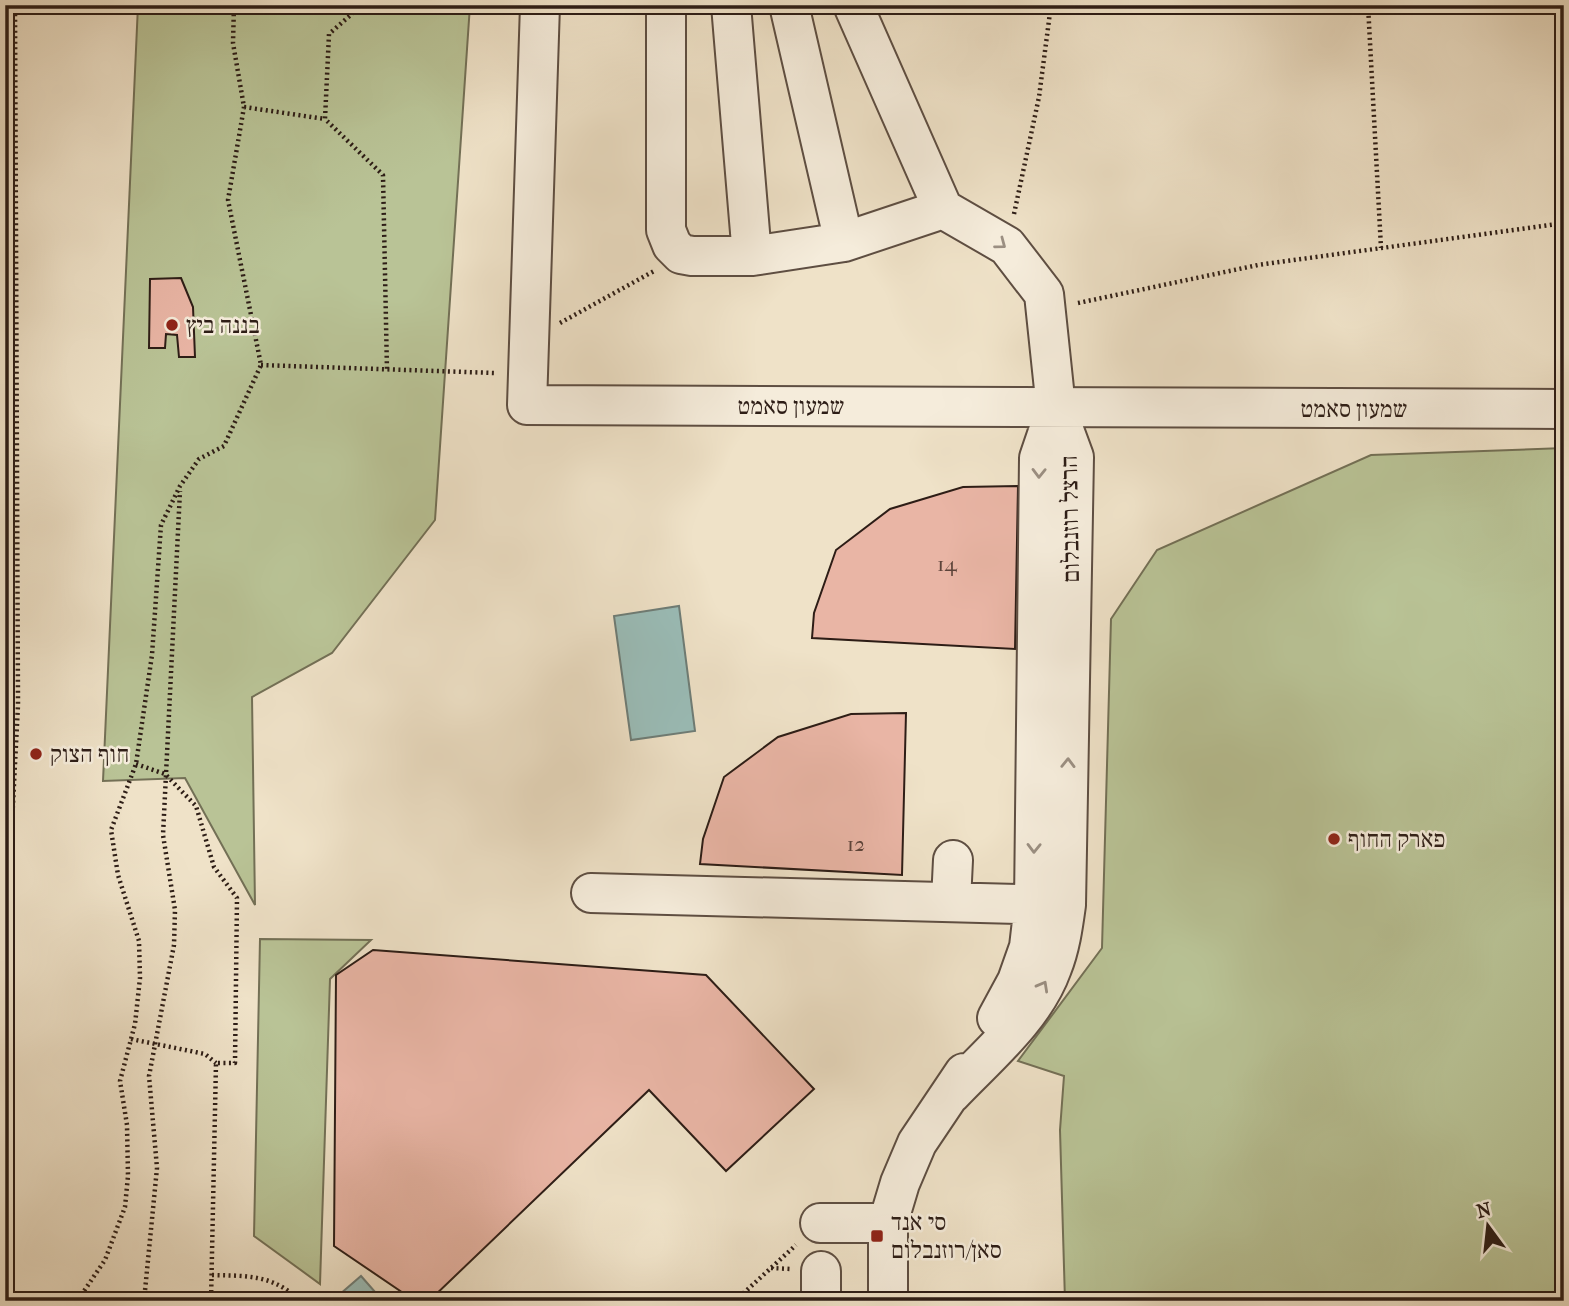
<svg xmlns="http://www.w3.org/2000/svg" width="1569" height="1306" font-family="'IM FELL French Canon','Frank Ruhl Libre',serif">
	<style>
		.green { fill: #b9c396; stroke: #737056; stroke-width: 2 }
		.water { fill: #9abdb8; stroke: #6e7d77; stroke-width: 2 }
		.building { fill: #e9b5a5; stroke: #2d1d16; stroke-width: 2 }
		.lines { fill: none; stroke-linecap: round; stroke-linejoin: round }
		.minor-casing { stroke: #5e4e42; stroke-width: 42 }
		.path { stroke: #2d1d16; stroke-width: 4.5; stroke-dasharray: 2 3.5; stroke-linecap: butt }
		.minor { stroke: #f5ecdb; stroke-width: 38 }
		.oneway { stroke: #9b8f82 }
		.poi-dot { fill: #8f2418; stroke: #f5ecdb; stroke-width: 2.5 }
		.labels { text-anchor: middle; stroke-width: 5; stroke-linejoin: round; paint-order: stroke }
		.number-label { font-size: 21px; fill: #5c433a }
		.poi-label { font-size: 24px; fill: #2d1d16; stroke: #f5ecdb; text-anchor: start }
		.street-label { font-size: 24px; fill: #2d1d16; stroke: #f5ecdb }
	</style>
	<rect width="100%" height="100%" fill="#efe2c8"/>
	<filter id="stains"><feTurbulence type="fractalNoise" baseFrequency=".00286" numOctaves="4"/><feColorMatrix values="0 0 0 0 .2 0 0 0 0 .09 0 0 0 0 .02 0 0 0 .5 -.17"/></filter>
	<radialGradient id="worn" r=".72"><stop offset=".6" stop-color="#630" stop-opacity="0"/><stop offset="1" stop-color="#630" stop-opacity=".3"/></radialGradient>
	<path class="green" d="M138 5H470L435 520 332 653 252 697 255 905 185 778 103 781Z
		M1564 448V1301H1065L1060 1130 1064 1076 1018 1061 1102 948 1111 619 1157 550 1371 455Z
		M260 939 371 940 330 979 320 1284 254 1236Z"/>
	<path class="water" d="M679 606 695 731 631 740 614 616Z
		M361 1276 383 1301H332Z"/>
	<path class="building" d="M181 278 193 307 195 357H179L177 335 166 334 165 348H149L150 279Z
		M1018 486 1015 649 812 638 814 613 836 550 890 509 963 487Z
		M906 713 902 875 700 864 703 839 724 777 778 737 851 714Z
		M373 950 706 975 814 1089 726 1171 649 1090 429 1301H415L334 1246 336 975Z"/>
	<g class="lines">
		<g class="minor-casing">
			<path id="minor" d="M540 5 527 405 1564 409
				M666 5V230L672 245 681 254 692 256H752L844 242 943 209 1007 246 1044 294 1056 408 1074 457 1066 905C1063 927 1060 948 1052 968 1034 1018 987 1056 951 1094
				M731 5 752 256
				M789 5 844 242
				M853 5 943 209
				M591 893 1061 905
				M951 901 953 860
				M997 1018 1017 981 1029 947 1034 904 1039 458 1056 408
				M820 1223H888
				M821 1301V1271
				M888 1301V1223L900 1183 917 1143 964 1073"/>
		</g>
		<path class="path" d="M362 5 329 34 325 119 383 175 387 371
			M1236 5 1367 10
			M1368 5 1381 248
			M244 107 325 119
			M1014 214 1039 97 1051 5
			M1078 303 1258 265 1564 223
			M560 323 654 271
			M261 365 495 373
			M136 764 165 774 196 806 214 867 237 898 235 1063H216L211 1301
			M5 962 18 705 15 5
			M131 1039 205 1054 216 1063
			M771 1268 791 1269
			M212 1275C241 1276 268 1274 292 1294
			M82 1301V1294L105 1260 125 1207 128 1176 127 1125 120 1081 135 1024 140 978 139 941 118 875 111 830 136 764 152 655 161 525 180 486 199 459 224 446 261 365 228 200 244 107 233 43 234 5
			M144 1301 157 1168 149 1076 174 945 175 910 163 835 180 491
			M735 1301 796 1245"/>
		<use href="#minor" class="minor"/>
	</g>
	<defs><path id="oneway-chevron" d="M-2-3.5L2.5 0L-2 3.5" fill="none" stroke-width="1.6" stroke-linecap="round" stroke-linejoin="round" transform="scale(1.75)"/></defs>
	<g class="oneway">
		<use href="#oneway-chevron" transform="translate(1001 244) rotate(37)"/>
		<use href="#oneway-chevron" transform="translate(1039 473) rotate(91)"/>
		<use href="#oneway-chevron" transform="translate(1068 763) rotate(-89)"/>
		<use href="#oneway-chevron" transform="translate(1034 848) rotate(91)"/>
		<use href="#oneway-chevron" transform="translate(1043 986) rotate(-61)"/>
	</g>
	<g class="poi-dot">
		<circle cx="172" cy="325" r="7"/>
		<circle cx="36" cy="754" r="7"/>
		<circle cx="1334" cy="839" r="7"/>
		<rect x="870" y="1229" width="14" height="14" rx="3.5"/>
	</g>
	<g class="labels">
		<g class="number-label">
			<text x="947" y="571">14</text>
			<text x="856" y="851">12</text>
		</g>
		<g class="poi-label">
			<text x="186" y="333">בננה ביץ</text>
			<text x="50" y="762">חוף הצוק</text>
			<text x="1348" y="847">פארק החוף</text>
			<text x="891" y="1230">סי אנד<tspan x="891" dy="28">סאן/רוזנבלום</tspan></text>
		</g>
		<g class="street-label">
			<text x="791" y="414">שמעון סאמט</text>
			<text x="1354" y="417">שמעון סאמט</text>
			<text transform="translate(1070 519) rotate(-91)" y="8">הרצל רוזנבלום</text>
		</g>
	</g>
	<rect width="1569" height="1306" fill="none" stroke="#efe2c8" stroke-width="28"/>
	<rect x="7" y="7" width="1555" height="1292" fill="none" stroke="#2d1d16" stroke-width="3.5"/>
	<rect x="14" y="14" width="1541" height="1278" fill="none" stroke="#2d1d16" stroke-width="2"/>
	<g transform="translate(1488 1226) rotate(345)" stroke="#f5ecdb" stroke-width="5" paint-order="stroke">
	<path d="M0-5L12 26L0 18L-12 26Z" fill="#2d1d16"/>
	<text y="-10" font-size="19" font-weight="bold" text-anchor="middle" fill="#2d1d16">N</text>
	</g>
	<rect width="100%" height="100%" filter="url(#stains)"/>
	<rect width="100%" height="100%" fill="url(#worn)"/>
</svg>
